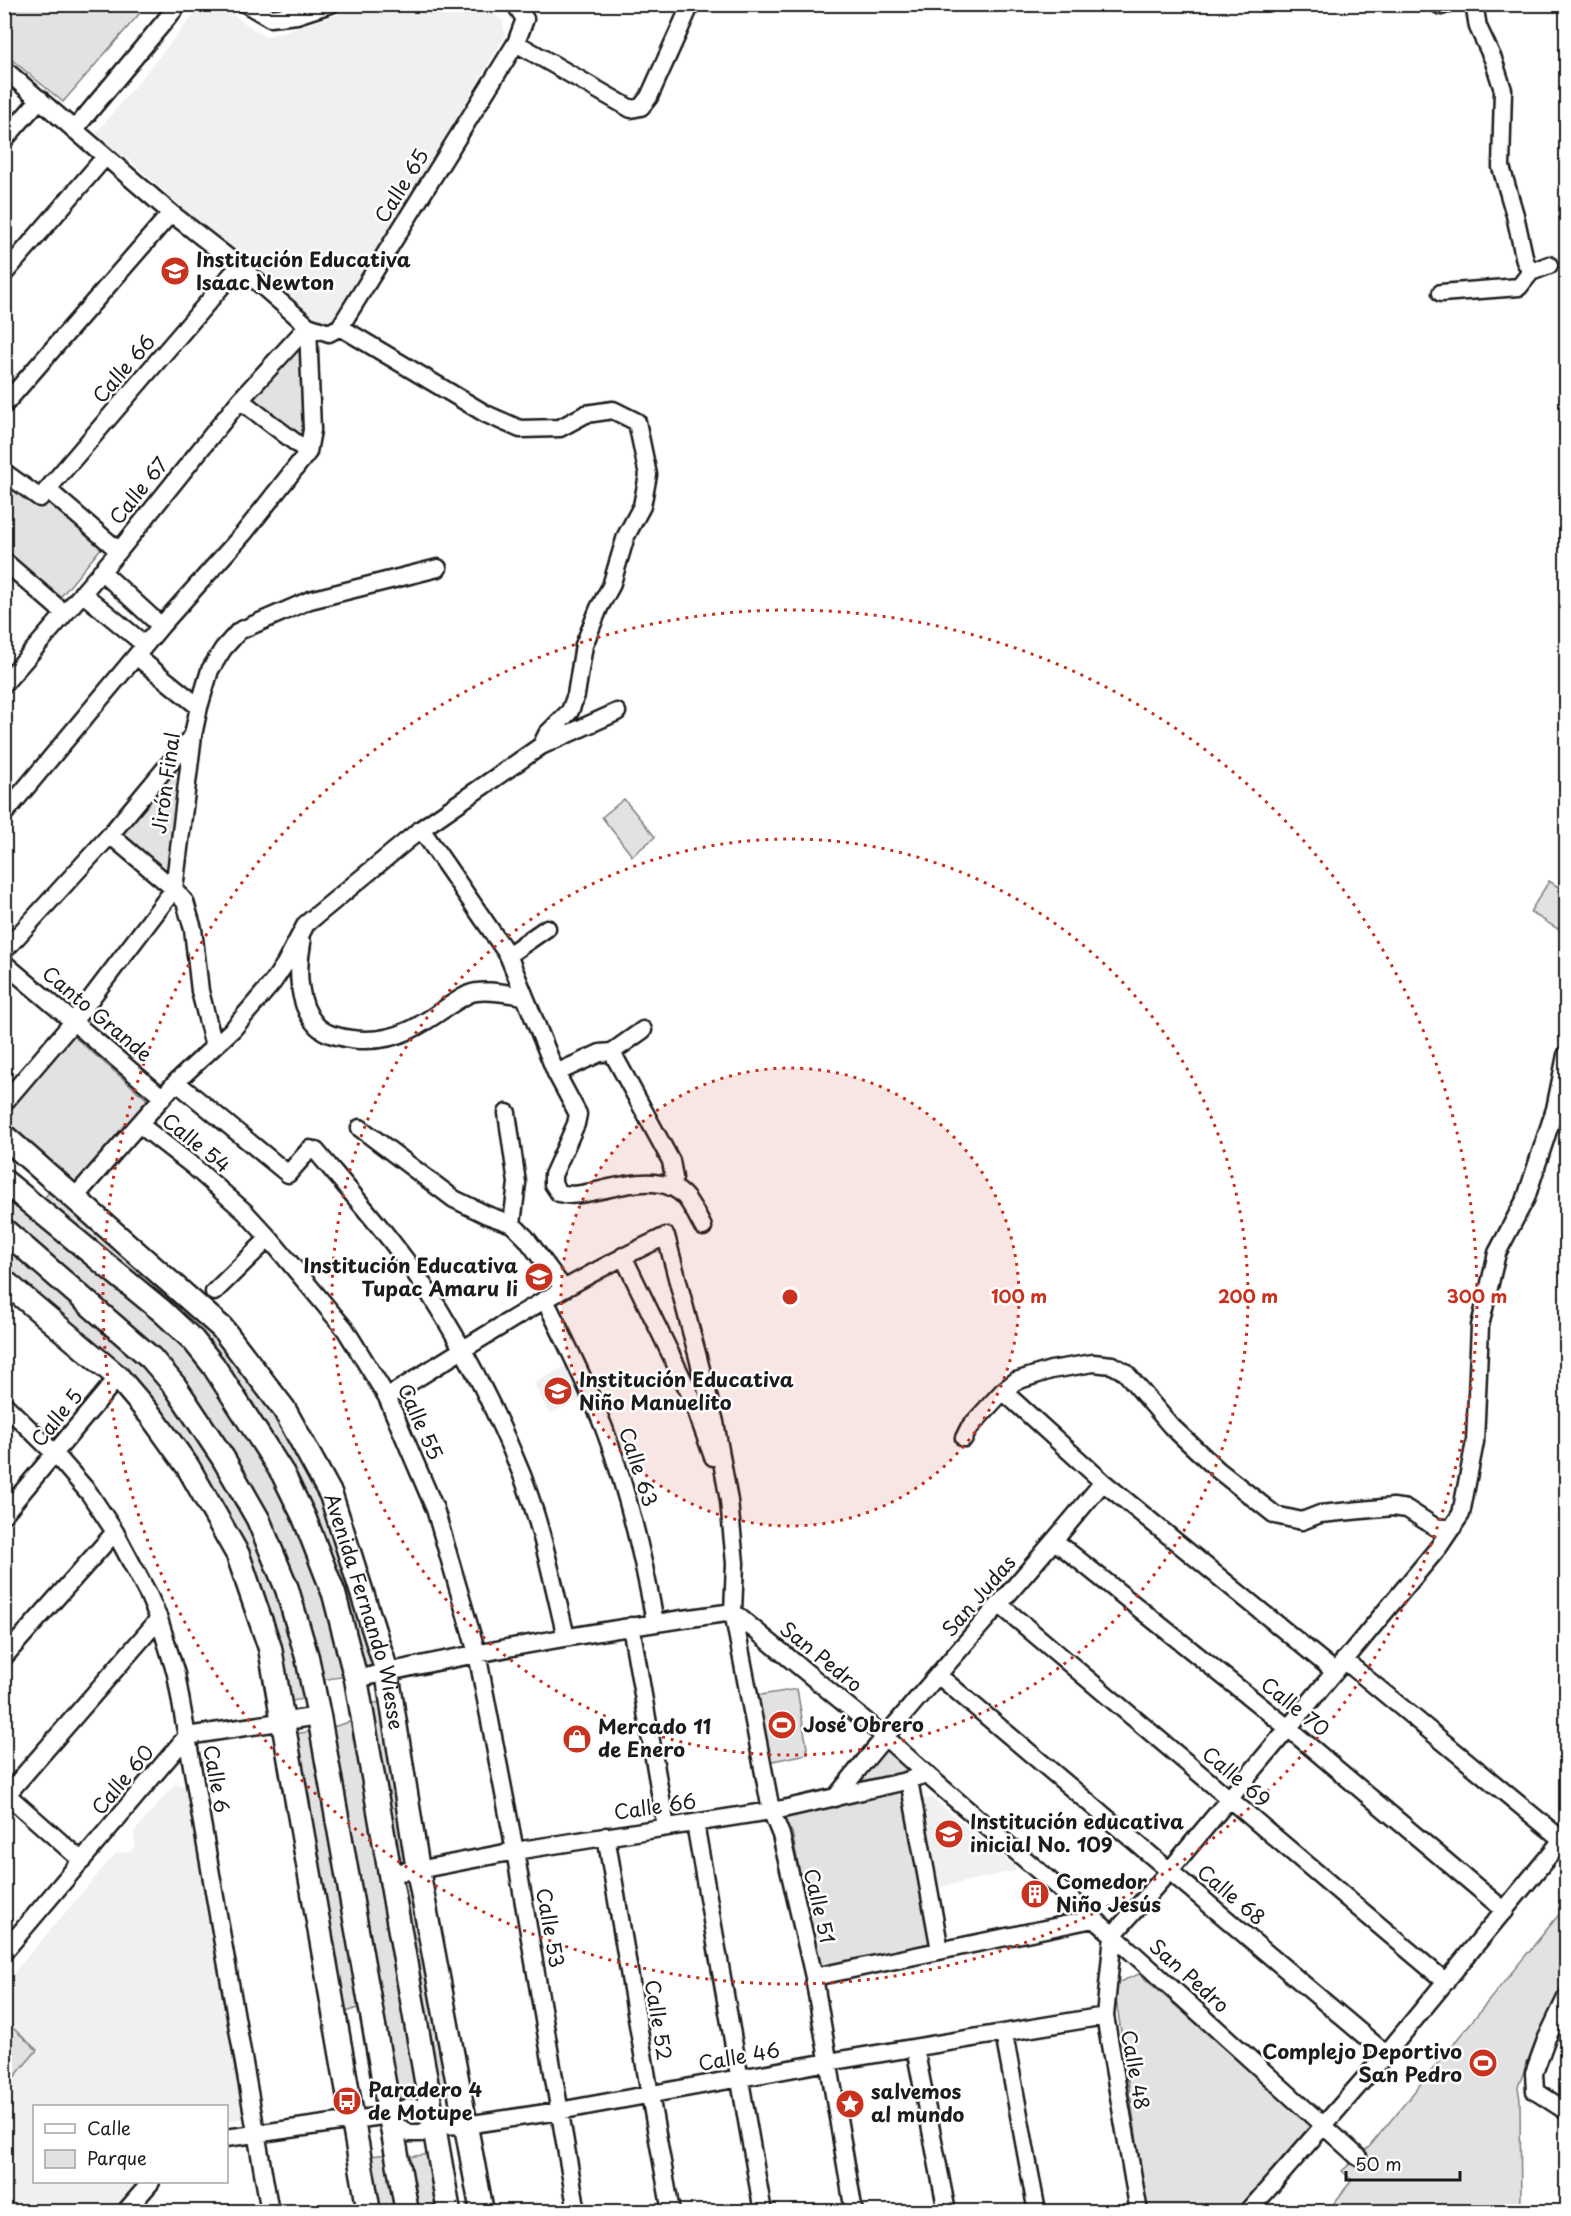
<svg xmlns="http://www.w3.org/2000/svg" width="1571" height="2216" font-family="'Playpen Sans',sans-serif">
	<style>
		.built { fill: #f0f0f0 }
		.green { fill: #e2e2e2; stroke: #7f7f7f; stroke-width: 1.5 }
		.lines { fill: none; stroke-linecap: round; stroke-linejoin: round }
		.minor-casing { stroke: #1c1c1c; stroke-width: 21 }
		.major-casing { stroke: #1c1c1c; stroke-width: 27 }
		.minor { stroke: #fff; stroke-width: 16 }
		.major { stroke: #fff; stroke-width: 22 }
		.ring { fill: none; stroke: #c8321e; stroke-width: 3; stroke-dasharray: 3 6 }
		.labels { text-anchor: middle; stroke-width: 5; stroke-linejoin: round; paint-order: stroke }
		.street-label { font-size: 20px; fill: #1c1c1c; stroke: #fff }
		.poi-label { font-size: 20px; font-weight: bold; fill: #1c1c1c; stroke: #fff; text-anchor: start }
		.centre { fill: #c8321e; stroke: #fff; stroke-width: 3 }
		.ring-label { font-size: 18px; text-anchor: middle; font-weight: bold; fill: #c8321e; stroke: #fff; stroke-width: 5; stroke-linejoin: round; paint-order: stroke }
	</style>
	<rect width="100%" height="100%" fill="#fff"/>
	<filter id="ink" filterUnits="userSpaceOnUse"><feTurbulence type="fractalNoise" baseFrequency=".0167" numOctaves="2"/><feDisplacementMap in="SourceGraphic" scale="12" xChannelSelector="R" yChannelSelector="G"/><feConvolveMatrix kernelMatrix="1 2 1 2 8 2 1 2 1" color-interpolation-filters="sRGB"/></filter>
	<g filter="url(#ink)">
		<path class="built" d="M202 5H219L265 37 368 5H482L503 21 505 36 332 326H313L128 159 103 148 97 132Z
			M566 1366 582 1399 549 1414 534 1383Z
			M175 1784 186 1786 248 2118 227 2121 226 2106H34V2182H140L115 2211 5 2212V1983L116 1853 130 1852 135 1845 134 1832Z
			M932 1798 1017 1868 1015 1871 931 1889 916 1800Z"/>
		<path class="green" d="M4 5 5 4 147 5 63 102 5 54Z
			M301 345 302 432 301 437 247 399Z
			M4 477 48 496 103 546 58 600 5 555V545L7 542 4 540Z
			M175 761H184L171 873H167L114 833Z
			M624 799 655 837 632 856 602 817Z
			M1549 881 1566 892V934L1530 912Z
			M72 1035 150 1102 77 1188 5 1126V1116Z
			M4 1188 164 1323 202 1364 287 1495 318 1572 348 1676 321 1680C301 1583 270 1498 210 1419 193 1397 165 1375 145 1355 98 1310 51 1265 5 1219Z
			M53 1188 203 1322 271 1405 319 1493 374 1665 360 1668 319 1527 292 1465 246 1392 197 1331 44 1198Z
			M4 1244 70 1299 152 1374 220 1468 277 1578 309 1698 287 1702 254 1570 96 1347 5 1269Z
			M797 1689 808 1754 767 1762 755 1696Z
			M382 1702 412 1864 397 1867 367 1704Z
			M356 1720 419 2087 392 2092 329 1728Z
			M315 1731 360 2007 344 2013 293 1734Z
			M884 1743 917 1772 843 1792Z
			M906 1781 934 1942 818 1969 792 1832 774 1812Z
			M414 1879 452 2082 434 2085 399 1882Z
			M1566 1906V1989L1557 2001 1536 2039 1518 2087 1520 2100 1521 2211 1327 2212 1352 2180 1342 2171 1370 2146Z
			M1139 1974 1314 2125 1239 2211H1147L1114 1984Z
			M5 2021 37 2050 5 2088Z
			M388 2154 398 2211H380L370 2156Z
			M431 2154 441 2211H417L407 2157Z"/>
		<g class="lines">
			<g class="minor-casing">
				<path id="minor" d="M246 4 270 18 297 15 331 4
					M1438 4 1441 6 1447 4
					M1474 4 1478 27 1493 59 1503 90 1501 167 1515 215 1525 261 1531 272
					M516 43 631 109 641 107 649 97 691 4
					M4 69 171 213 239 266 308 326 329 333 340 327 516 43 525 19 515 4
					M74 130 179 4
					M4 140 40 99
					M4 274 105 157
					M1441 293 1519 287 1531 272 1549 265
					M340 327 486 414 520 429 560 428 586 414 613 410 637 422 648 475 642 506 626 536 611 586 599 608 584 645 576 695 570 711 547 734 541 746
					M240 400 308 452
					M4 405 171 213
					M4 472 40 498 239 266
					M48 490 119 551
					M4 561 64 613
					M101 571 161 626
					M82 593 145 645
					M136 656 199 707
					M4 684 119 551 240 400 308 326
					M4 814 161 626 244 533 308 452 312 430 308 326
					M421 829 508 955 556 1073 578 1114 576 1124 553 1175V1184L559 1193C573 1197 587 1193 601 1190 627 1184 666 1174 686 1198 693 1207 698 1218 703 1227
					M110 835 174 889 185 902 193 929 200 991 214 1046
					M302 943C297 969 297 1005 317 1026 326 1035 340 1037 351 1039 372 1042 391 1039 410 1030 430 1021 450 1003 469 994 483 988 509 994 524 996
					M4 951 110 835 193 735
					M508 955 547 928
					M4 963 162 1097
					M612 1052 643 1030
					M556 1073 600 1053 612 1052 671 1161 674 1178 670 1187
					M176 1082 288 1174 310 1149 316 1151C359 1202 404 1252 439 1309 471 1361 499 1418 522 1475 542 1527 553 1583 566 1637
					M4 1103 73 1022 174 889 193 735 199 707 210 670 223 649 239 631 310 600 438 568
					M507 1113 517 1183 512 1224
					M139 1124 176 1082 233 1029 273 982 285 964 306 924 421 829 541 746 617 712
					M360 1128 454 1199 487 1215 512 1224 526 1238 564 1289
					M75 1197 139 1124 193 1166 245 1212 269 1238 345 1329 387 1397 435 1509 477 1653 515 1851 577 2212
					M623 1256 690 1394 713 1457
					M214 1292 269 1238
					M545 1300C566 1342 587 1385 604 1428 628 1491 643 1556 655 1622
					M1003 1391 1103 1482 1334 1671
					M387 1397C478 1340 569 1281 666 1236L715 1422 729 1501 735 1563 733 1612 771 1810 781 1835 814 1977 854 2212
					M4 1404 55 1454 89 1493 115 1532 148 1594 159 1619 176 1674 270 2212
					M964 1438 969 1428 1003 1391 1016 1381 1051 1370 1093 1363 1112 1365 1125 1372 1171 1426 1218 1470 1275 1515 1302 1521 1320 1514 1393 1507 1407 1509 1435 1527 1444 1528 1453 1527
					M4 1514 118 1377
					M1055 1541 1288 1728 1505 1911
					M999 1604 1446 1982
					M631 1626 666 1827
					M4 1657 115 1532
					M1344 1660 1566 1843
					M939 1676 1386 2054
					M356 1679C481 1651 606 1629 733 1612L884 1736 926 1774 1113 1935 1358 2157
					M909 1780 940 1950
					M4 1792 82 1861
					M4 1798 159 1619
					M835 1798C921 1689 1016 1589 1103 1482
					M695 1823 763 2212
					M606 1836 650 2095 671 2212
					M389 1873 418 1870 515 1851 783 1809 906 1781 926 1774
					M4 1952 187 1736 319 1716
					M814 1977 1093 1919
					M1566 1998 1546 2040 1534 2073 1535 2091 1566 2111
					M1004 2034 1037 2212
					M915 2048 947 2212
					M389 2115 398 2127 410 2133H421L435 2126 466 2125 559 2111 828 2062 1105 2016
					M226 2138 354 2120 389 2115 408 2107 418 2108 427 2113 434 2124
					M125 2212 151 2182
					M1139 2212 1105 2016 1113 1935 1170 1870 1438 1548 1461 1514 1475 1442 1480 1326 1497 1253 1526 1198 1555 1109 1566 1055
					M1248 2212 1386 2054 1566 1835"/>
			</g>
			<g class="major-casing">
				<g id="major">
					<path id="s1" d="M4 1136 222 1328 284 1409 331 1495 387 1672 418 1870 482 2212"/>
					<path d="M4 1181 162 1311 193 1340 213 1365 283 1474 304 1517 334 1594 356 1679 449 2212"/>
					<path d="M4 1230 151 1358 175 1386 223 1458 258 1519 287 1589 307 1657 319 1716 407 2212"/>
					<path d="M4 1281 118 1377 152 1417 188 1467 238 1555 270 1648 369 2212"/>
				</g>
			</g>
			<use href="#minor" class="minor"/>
			<use href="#major" class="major"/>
		</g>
	</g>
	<circle cx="790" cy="1297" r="229" fill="#c8321e" fill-opacity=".12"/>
	<g class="ring">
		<circle cx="790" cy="1297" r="229"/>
		<circle cx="790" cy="1297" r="458"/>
		<circle cx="790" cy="1297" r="687"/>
	</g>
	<defs>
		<g id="school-disc" transform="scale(1.5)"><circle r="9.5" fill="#c8321e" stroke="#fff"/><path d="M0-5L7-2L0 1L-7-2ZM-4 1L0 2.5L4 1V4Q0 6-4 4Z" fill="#fff"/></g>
		<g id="stadium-disc" transform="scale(1.5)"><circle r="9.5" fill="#c8321e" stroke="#fff"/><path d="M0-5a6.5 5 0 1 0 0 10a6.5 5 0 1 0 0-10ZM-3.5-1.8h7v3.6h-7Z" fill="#fff"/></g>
		<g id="shop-disc" transform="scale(1.5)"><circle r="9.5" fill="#c8321e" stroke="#fff"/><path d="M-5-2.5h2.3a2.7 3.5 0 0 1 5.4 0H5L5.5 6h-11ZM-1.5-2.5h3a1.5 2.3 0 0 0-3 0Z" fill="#fff"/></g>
		<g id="building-disc" transform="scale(1.5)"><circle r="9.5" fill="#c8321e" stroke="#fff"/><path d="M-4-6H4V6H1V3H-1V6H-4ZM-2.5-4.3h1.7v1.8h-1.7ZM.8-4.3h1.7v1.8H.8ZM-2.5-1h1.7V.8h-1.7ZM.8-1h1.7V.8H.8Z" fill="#fff"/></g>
		<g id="bus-disc" transform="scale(1.5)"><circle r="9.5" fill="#c8321e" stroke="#fff"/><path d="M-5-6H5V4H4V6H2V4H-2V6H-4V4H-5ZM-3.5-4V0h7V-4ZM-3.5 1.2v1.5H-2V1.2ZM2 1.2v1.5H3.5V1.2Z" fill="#fff"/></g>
		<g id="sight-disc" transform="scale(1.5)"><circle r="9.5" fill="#c8321e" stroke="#fff"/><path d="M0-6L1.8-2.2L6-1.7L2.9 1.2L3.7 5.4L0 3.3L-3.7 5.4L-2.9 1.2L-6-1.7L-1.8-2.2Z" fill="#fff"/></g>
	</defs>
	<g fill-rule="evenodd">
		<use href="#school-disc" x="175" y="271"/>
		<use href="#school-disc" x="539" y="1277"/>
		<use href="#school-disc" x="558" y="1391"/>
		<use href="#stadium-disc" x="782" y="1725"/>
		<use href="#shop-disc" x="577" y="1739"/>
		<use href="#school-disc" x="949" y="1834"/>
		<use href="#building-disc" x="1035" y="1894"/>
		<use href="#stadium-disc" x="1483" y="2063"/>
		<use href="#bus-disc" x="347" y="2101"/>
		<use href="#sight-disc" x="850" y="2104"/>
	</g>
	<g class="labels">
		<g class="street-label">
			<text transform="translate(402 186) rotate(-58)" y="7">Calle 65</text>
			<text transform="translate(124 369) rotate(-49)" y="7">Calle 66</text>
			<text transform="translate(139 491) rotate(-51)" y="7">Calle 67</text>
			<text transform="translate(166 783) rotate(-82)" y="7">Jirón Final</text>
			<text transform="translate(97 1014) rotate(40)" y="7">Canto Grande</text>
			<text transform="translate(196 1143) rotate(39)" y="7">Calle 54</text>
			<text transform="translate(57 1418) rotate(-51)" y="7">Calle 5</text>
			<text transform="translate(420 1422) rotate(66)" y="7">Calle 55</text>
			<text transform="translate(638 1467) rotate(72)" y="7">Calle 63</text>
			<text transform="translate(979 1596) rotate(-49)" y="7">San Judas</text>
			<text dy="7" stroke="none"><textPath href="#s1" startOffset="612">Avenida Fernando Wiesse</textPath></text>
			<text transform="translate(821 1657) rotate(39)" y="7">San Pedro</text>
			<text transform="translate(1295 1707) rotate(39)" y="7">Calle 70</text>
			<text transform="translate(1236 1777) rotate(40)" y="7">Calle 69</text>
			<text transform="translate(216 1779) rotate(80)" y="7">Calle 6</text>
			<text transform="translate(123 1780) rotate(-50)" y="7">Calle 60</text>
			<text transform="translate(655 1807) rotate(-8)" y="7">Calle 66</text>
			<text transform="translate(1231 1895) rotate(40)" y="7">Calle 68</text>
			<text transform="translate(819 1906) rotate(77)" y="7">Calle 51</text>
			<text transform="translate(550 1928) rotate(80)" y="7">Calle 53</text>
			<text transform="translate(1189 1976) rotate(42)" y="7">San Pedro</text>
			<text transform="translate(658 2020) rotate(81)" y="7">Calle 52</text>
			<text transform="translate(739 2057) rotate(-10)" y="7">Calle 46</text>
			<text transform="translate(1135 2070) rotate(80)" y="7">Calle 48</text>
		</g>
		<g class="poi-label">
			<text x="196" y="267">Institución Educativa<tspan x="196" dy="23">Isaac Newton</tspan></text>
			<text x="518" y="1273" text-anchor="end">Institución Educativa<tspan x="518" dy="23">Tupac Amaru Ii</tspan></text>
			<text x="579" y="1387">Institución Educativa<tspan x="579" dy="23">Niño Manuelito</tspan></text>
			<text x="803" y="1732">José Obrero</text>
			<text x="598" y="1734">Mercado 11<tspan x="598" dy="23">de Enero</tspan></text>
			<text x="970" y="1829">Institución educativa<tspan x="970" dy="23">inicial No. 109</tspan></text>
			<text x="1056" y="1889">Comedor<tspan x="1056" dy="23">Niño Jesús</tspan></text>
			<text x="1462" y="2059" text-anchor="end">Complejo Deportivo<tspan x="1462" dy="23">San Pedro</tspan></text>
			<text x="368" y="2097">Paradero 4<tspan x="368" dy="23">de Motupe</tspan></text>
			<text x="871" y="2099">salvemos<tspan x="871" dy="23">al mundo</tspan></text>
		</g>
	</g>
	<circle cx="790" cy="1297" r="9" class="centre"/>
	<g class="ring-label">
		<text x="1019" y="1303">100 m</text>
		<text x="1248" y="1303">200 m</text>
		<text x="1477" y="1303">300 m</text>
	</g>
	<rect width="1571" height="2216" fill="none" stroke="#fff" stroke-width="24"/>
	<rect x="12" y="12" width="1547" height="2192" fill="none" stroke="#1c1c1c" stroke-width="2" filter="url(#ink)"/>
	<rect x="33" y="2105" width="195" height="78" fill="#ffffff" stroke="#a4a4a4" stroke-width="1.5"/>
	<rect x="45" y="2124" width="30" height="9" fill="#ffffff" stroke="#a4a4a4" stroke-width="1.5"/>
	<text x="87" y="2135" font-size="18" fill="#1c1c1c">Calle</text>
	<rect x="45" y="2150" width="30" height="18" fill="#e2e2e2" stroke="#a4a4a4" stroke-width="1.5"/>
	<text x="87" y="2165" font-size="18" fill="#1c1c1c">Parque</text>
	<path d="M1346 2171v9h114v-9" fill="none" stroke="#1c1c1c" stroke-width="3"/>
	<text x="1355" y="2171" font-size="18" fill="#1c1c1c" stroke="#ffffff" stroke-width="4.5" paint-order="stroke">50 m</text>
</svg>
